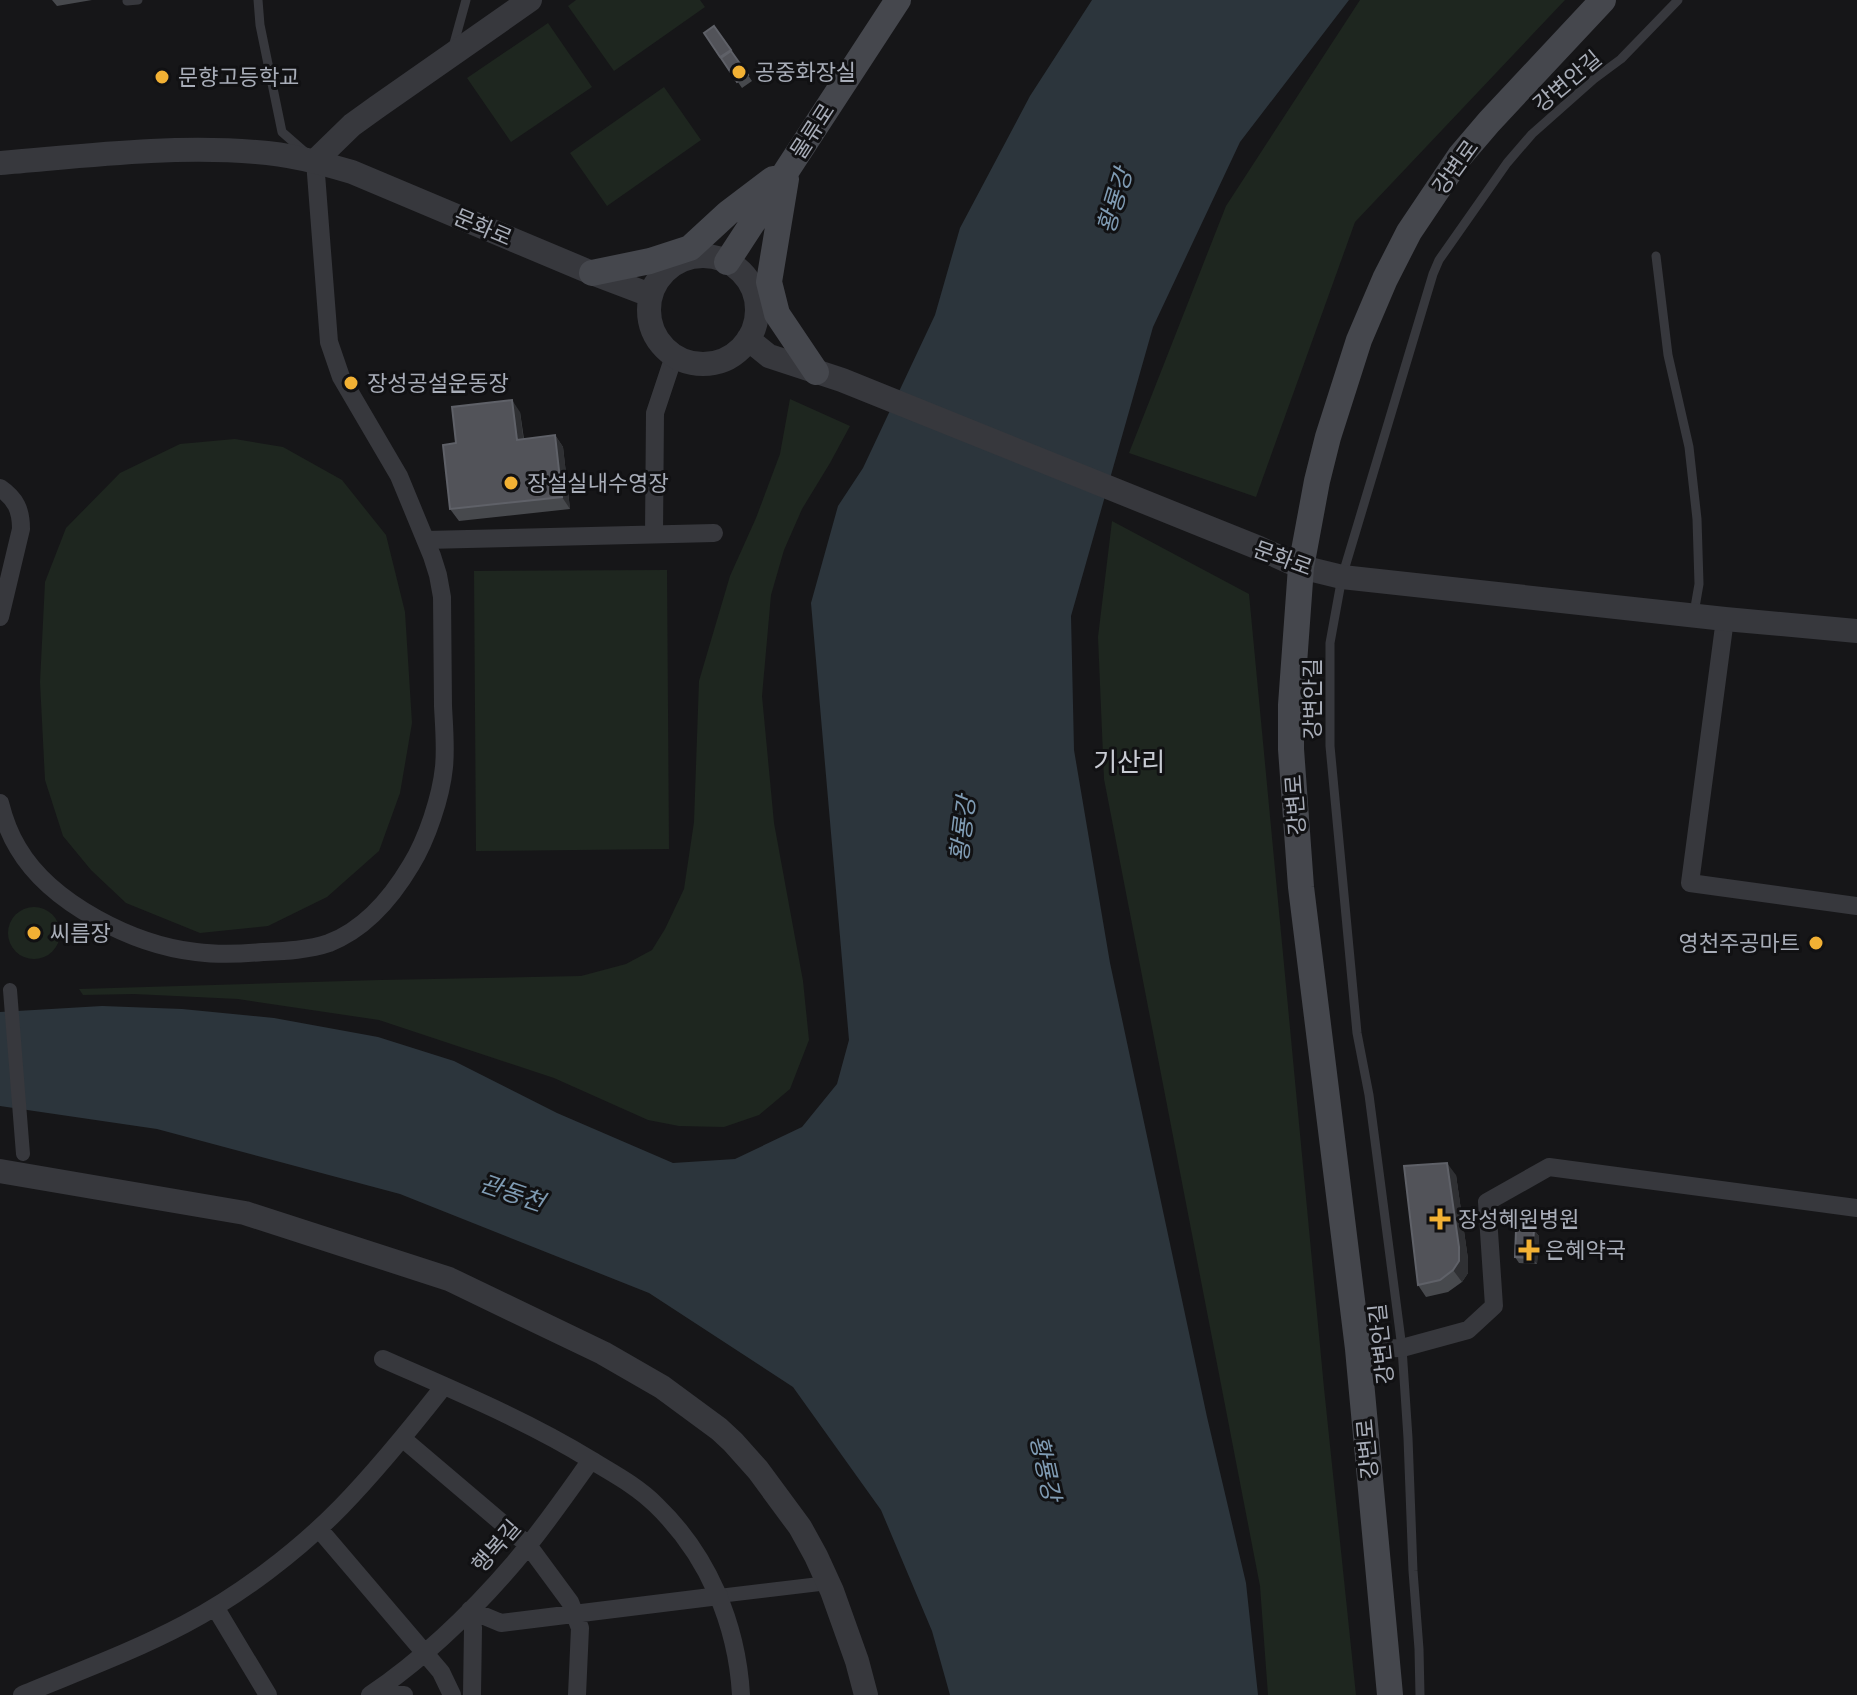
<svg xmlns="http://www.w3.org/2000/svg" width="1857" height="1695" font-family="'Work Sans','Noto Sans KR',sans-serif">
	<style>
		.green { fill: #1e261f }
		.water { fill: #2c353c }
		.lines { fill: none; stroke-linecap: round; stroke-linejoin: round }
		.service { stroke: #37383d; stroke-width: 9 }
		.pedestrian { stroke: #37383d; stroke-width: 14 }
		.minor { stroke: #37383d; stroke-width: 18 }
		.tertiary { stroke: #37383d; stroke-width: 24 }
		.secondary { stroke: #45474d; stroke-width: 26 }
		.wall { fill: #47494d }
		.shaded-wall { fill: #2f3033 }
		.building { fill: #525359; stroke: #5f6168; stroke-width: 2 }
		.poi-dot { fill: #f2b134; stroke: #111113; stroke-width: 3 }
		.labels { text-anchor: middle; stroke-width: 6; stroke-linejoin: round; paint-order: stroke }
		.poi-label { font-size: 22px; fill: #a8adb8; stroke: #111113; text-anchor: start }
		.street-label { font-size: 22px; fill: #a8adb8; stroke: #111113 }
		.water-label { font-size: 24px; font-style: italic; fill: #7f9bb3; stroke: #111113 }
		.quarter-label { font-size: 26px; fill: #c9ccd4; stroke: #111113 }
	</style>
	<rect width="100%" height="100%" fill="#161618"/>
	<path class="green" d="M576 0H700L705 7 614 71 568 6Z
		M1360 0H1565L1355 222 1256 497 1129 453 1226 206Z
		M548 23 592 87 511 142 467 78Z
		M664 87 701 140 607 206 570 153Z
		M790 399 850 426 830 463 802 509 784 550 771 595 762 696 774 823 803 981 809 1040 790 1089 759 1115 724 1127 679 1126 648 1120 554 1078 379 1020 238 999 134 994 83 995 79 989 380 980 581 976 626 964 652 950 665 929 684 889 694 822 699 681 730 576 756 518 780 454Z
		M235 439 283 447 342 480 386 535 405 612 412 723 400 793 379 851 327 897 268 926 200 933 126 903 91 870 63 836 45 780 40 682 45 582 66 528 120 473 180 444Z
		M1112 521 1249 594 1324 1388 1356 1695H1268L1260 1586 1104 779 1098 637Z
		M667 570 669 849 476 851 474 571Z
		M8 933a26 26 0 1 1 52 0a26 26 0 1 1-52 0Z"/>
	<path class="water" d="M1092 0H1349L1240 142 1153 327 1071 616 1074 750 1110 963 1207 1417 1246 1583 1258 1695H950L932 1631 881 1510 793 1387 649 1293 400 1194 157 1129 0 1106V1012L102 1006 182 1009 274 1018 378 1037 454 1061 557 1113 673 1163 735 1159 802 1127 837 1084 849 1040 811 603 838 506 863 468 935 315 960 228 1030 96Z"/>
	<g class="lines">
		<path class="service" d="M258 0 260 25 282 132 306 153
			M127 1 138 0
			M453 47 466 0
			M1656 256 1668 355 1689 447 1697 519 1699 584 1694 613
			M1420 1695 1419 1649 1413 1571 1408 1438 1402 1348 1369 1095 1357 1033 1330 746V643L1342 577 1433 274 1439 260 1507 163 1532 134 1594 79 1621 59 1678 0"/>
		<path class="pedestrian" d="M10 990 23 1154
			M719 1596 828 1583"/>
		<path class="minor" d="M0 488C16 499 21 510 21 529L0 617
			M654 534 655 413 674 356
			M426 540 714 533
			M1725 619 1690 883 1857 906
			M0 803C4 819 10 835 18 848 51 904 134 945 196 952 219 955 241 954 263 952 285 951 309 950 329 943 365 929 392 897 411 865 427 839 441 797 444 767 446 747 444 726 443 706 443 670 442 633 442 597L438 575 432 556 399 476 341 377 329 342 315 161
			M1358 1349 1402 1348 1468 1330 1494 1306 1487 1202 1549 1167 1857 1208
			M383 1359C453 1390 526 1420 591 1460 614 1474 637 1486 656 1505 708 1555 737 1624 741 1695
			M402 1438 528 1545 570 1602 580 1628 577 1695
			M319 1529 441 1672 452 1695
			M215 1607 268 1695
			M470 1610 501 1623 719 1596
			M470 1610 473 1628 472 1695
			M372 1694 404 1695
			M22 1695C77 1672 132 1652 185 1624 240 1595 297 1552 341 1507 378 1469 411 1428 444 1386
			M370 1695C423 1659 472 1612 514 1563 542 1530 566 1495 591 1460"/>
		<path class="tertiary" d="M315 161 352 125 377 107 530 0
			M0 163C85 156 171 145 256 152 289 154 321 163 352 172L592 273 650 295
			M649 310a54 54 0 1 1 108 0a54 54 0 1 1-108 0Z
			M748 339 769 356 842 380 1259 548 1301 567 1342 577 1725 619 1857 631
			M0 1171 245 1213 449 1279 603 1353 662 1387 719 1429 733 1442 758 1470 800 1527 816 1556 832 1591 857 1661 866 1695"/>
		<path class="secondary" d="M786 179 769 282 777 314 816 372
			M727 262 898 0
			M592 273 650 261 690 248 728 213 773 179
			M1390 1695 1358 1349 1301 887 1291 749V705L1301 567 1317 481 1328 437 1359 340 1385 279 1409 232 1460 156 1489 122 1603 0"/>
	</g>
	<path class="wall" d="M52 0H92L57 6Z
		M714 26 752 81 742 88 704 33Z
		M520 412 524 439 555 435 563 447 570 509 459 521 450 509 456 443Z
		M1456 1175 1468 1259V1273L1462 1282 1448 1292 1426 1297 1418 1285Z
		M1534 1230 1539 1236 1537 1264 1519 1263 1515 1257Z"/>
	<path class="shaded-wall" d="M512 400 520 412 525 452 517 440Z
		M555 435 563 447 570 509 562 497Z
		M1447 1163 1456 1175 1468 1259V1273L1462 1282 1453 1270Z
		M1534 1230 1539 1236 1537 1264 1532 1258Z"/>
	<path class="building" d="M714 26 731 50 720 57 704 33Z
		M731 51 748 75 737 82 721 58Z
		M512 400 517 440 555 435 562 497 450 509 443 445 456 443 452 407Z
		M1447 1163 1459 1247V1261L1453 1270 1440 1280 1418 1285 1404 1166Z
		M1516 1230H1534L1532 1258 1515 1257Z"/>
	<g class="poi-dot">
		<circle cx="739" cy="72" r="8"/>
		<circle cx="162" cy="77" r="8"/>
		<circle cx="351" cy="383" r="8"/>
		<circle cx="511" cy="483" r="8"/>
		<circle cx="34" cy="933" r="8"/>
		<circle cx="1816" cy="943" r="8"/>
		<path d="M1436 1207h8v8h8v8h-8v8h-8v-8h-8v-8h8z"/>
		<path d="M1525 1238h8v8h8v8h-8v8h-8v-8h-8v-8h8z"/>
	</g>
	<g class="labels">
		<g class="poi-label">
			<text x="755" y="80">공중화장실</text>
			<text x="178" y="85">문향고등학교</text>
			<text x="367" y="391">장성공설운동장</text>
			<text x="527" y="491">장설실내수영장</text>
			<text x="50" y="941">씨름장</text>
			<text x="1800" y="951" text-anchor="end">영천주공마트</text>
			<text x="1458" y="1227">장성혜원병원</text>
			<text x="1545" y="1258">은혜약국</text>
		</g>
		<g class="street-label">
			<text transform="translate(1567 81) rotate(-40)" y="8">강변안길</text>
			<text transform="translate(812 131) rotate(-57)" y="8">물류로</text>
			<text transform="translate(1455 167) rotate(-54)" y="8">강변로</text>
			<text transform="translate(483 227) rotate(23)" y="8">문화로</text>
			<text transform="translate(1283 558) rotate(20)" y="8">문화로</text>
			<text transform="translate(1312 699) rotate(-90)" y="8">강변안길</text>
			<text transform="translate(1295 805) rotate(-94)" y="8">강변로</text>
			<text transform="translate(1381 1344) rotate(-96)" y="8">강변안길</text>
			<text transform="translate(1367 1449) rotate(-95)" y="8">강변로</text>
			<text transform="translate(496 1546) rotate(-49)" y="8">행복길</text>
		</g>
		<g class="water-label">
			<text transform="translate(1115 201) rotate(-73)" y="8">황룡강</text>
			<text transform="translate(963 829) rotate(-83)" y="8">황룡강</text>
			<text transform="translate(512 1193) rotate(19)" y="8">관동천</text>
			<text transform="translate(1045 1468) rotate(78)" y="8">황룡강</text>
		</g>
		<g class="quarter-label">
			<text x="1129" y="771">기산리</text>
		</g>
	</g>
</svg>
